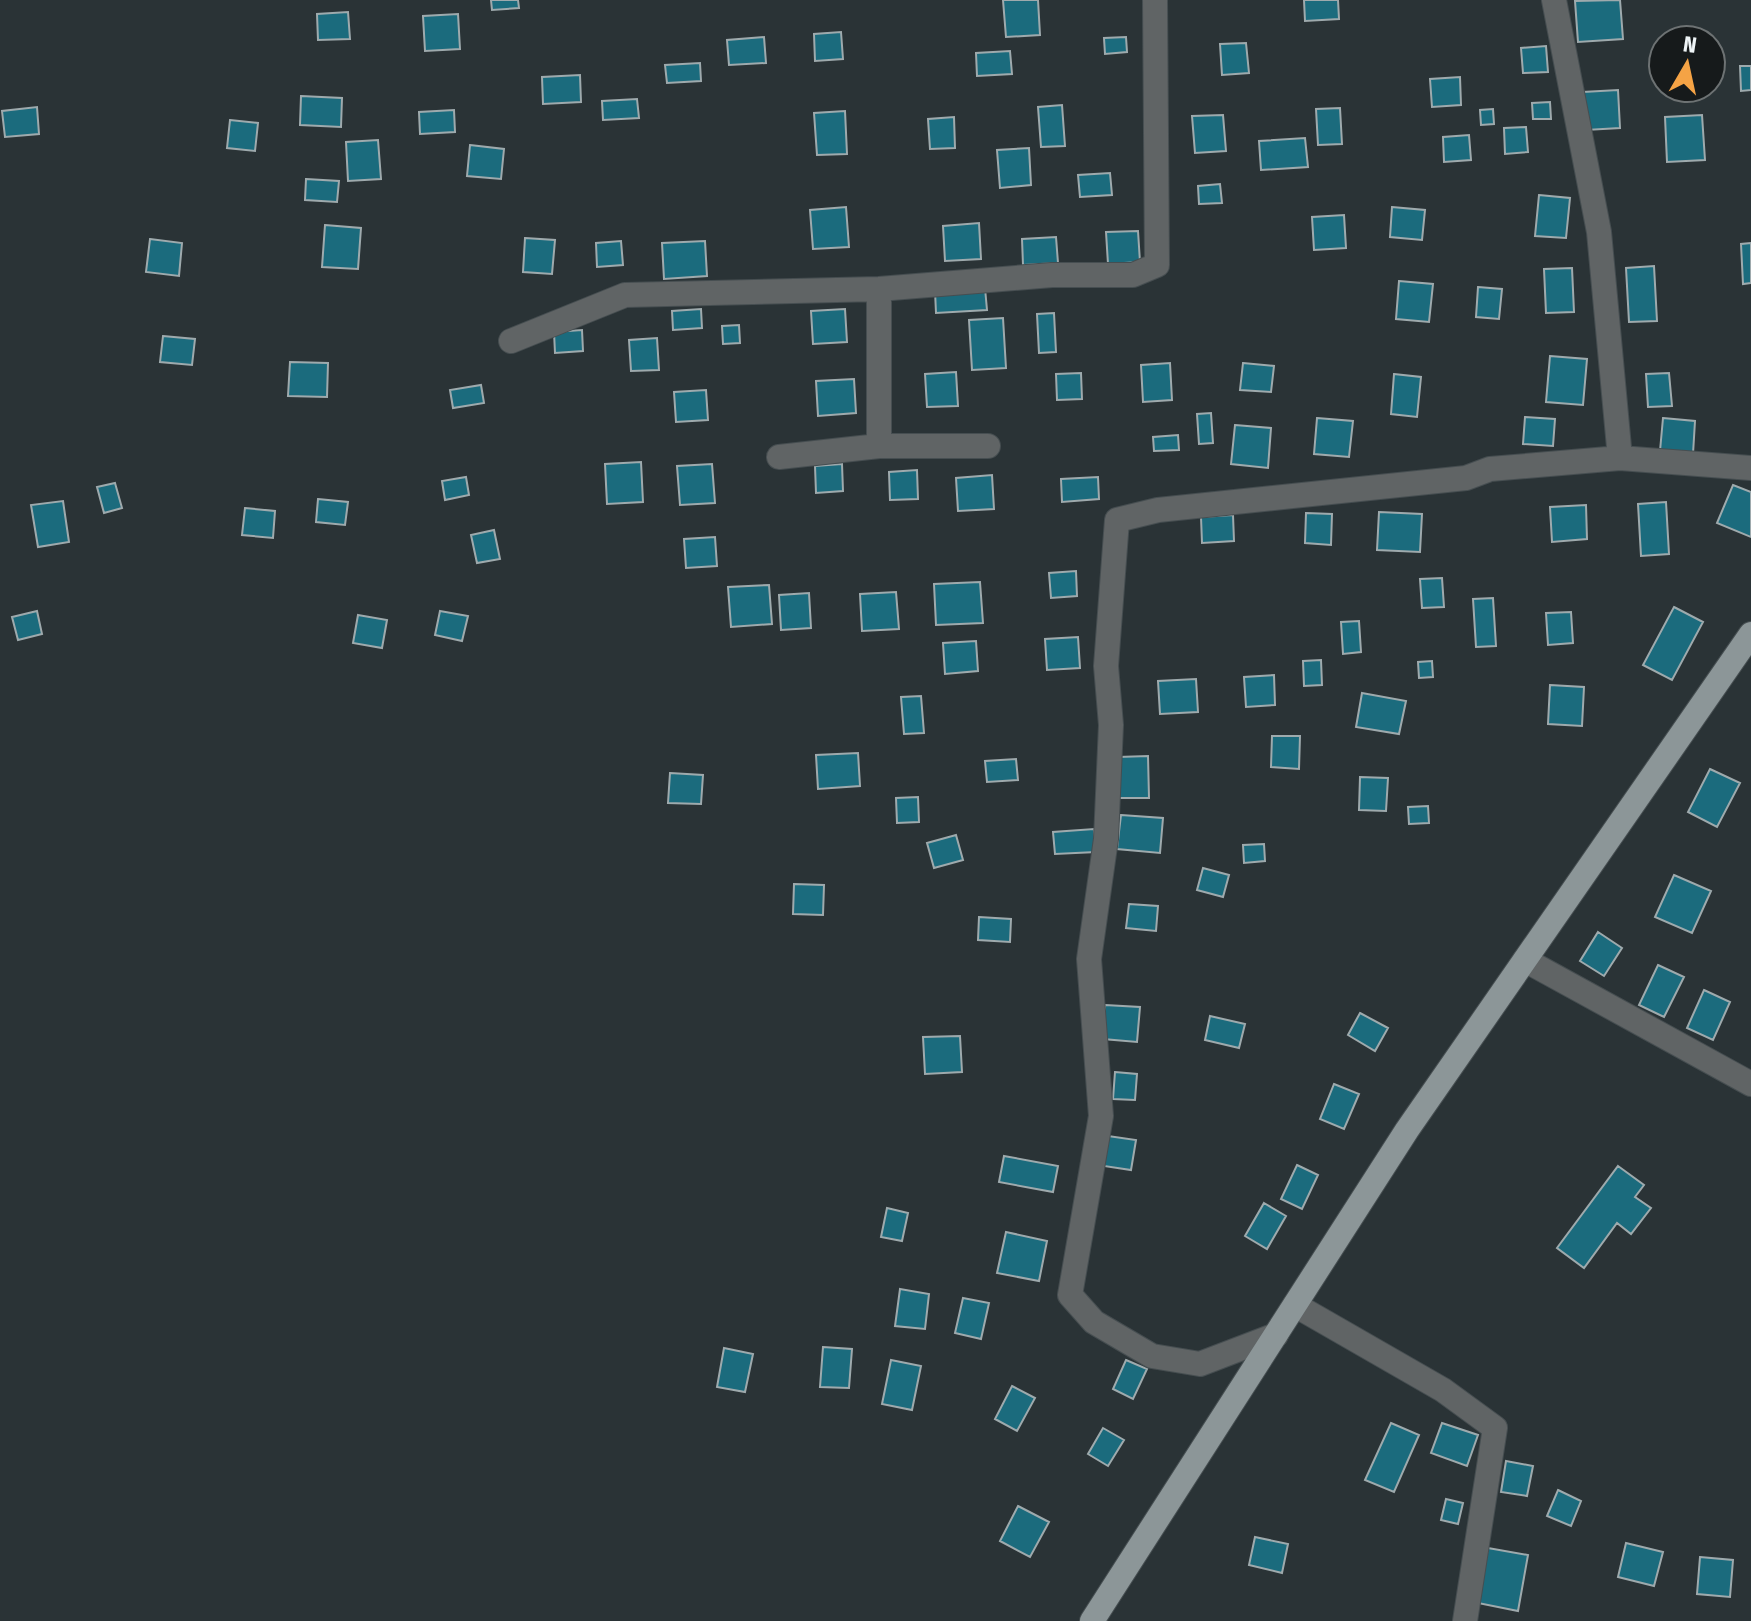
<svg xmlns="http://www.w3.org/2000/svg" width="1751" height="1621" font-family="'Fira Sans Condensed',sans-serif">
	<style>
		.building { fill: #1b6b7d; stroke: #9eaaad; stroke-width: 2 }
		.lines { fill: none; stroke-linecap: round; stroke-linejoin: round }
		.minor-casing { stroke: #464e51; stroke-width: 26 }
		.major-casing { stroke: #464e51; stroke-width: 26 }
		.minor { stroke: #606465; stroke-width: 24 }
		.major { stroke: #8c9698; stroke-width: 24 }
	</style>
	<rect width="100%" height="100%" fill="#2a3336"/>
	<path class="building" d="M491 0H518L519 8 492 10Z
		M1003 0H1038L1040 35 1006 37Z
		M1304 0H1338L1339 19 1305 21Z
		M1620 0 1623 39 1578 42 1575 1Z
		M348 12 350 39 318 40 317 14Z
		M458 14 460 49 425 51 423 16Z
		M841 32 843 59 815 61 814 34Z
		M764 37 766 63 729 65 727 40Z
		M1126 37 1127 52 1105 54 1104 38Z
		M1246 43 1249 73 1222 75 1220 44Z
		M1546 46 1548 72 1523 73 1521 48Z
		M1010 51 1012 74 977 76 976 53Z
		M700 63 701 81 667 83 665 65Z
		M1740 66H1751V90L1741 91Z
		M580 75 581 102 543 104 542 77Z
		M1460 77 1461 105 1432 107 1430 79Z
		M1618 90 1620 128 1586 130 1583 92Z
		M301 96 342 98 341 127 300 125Z
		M637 99 639 118 603 120 602 101Z
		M1550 102 1551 119H1533L1532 103Z
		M1062 105 1065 146 1041 147 1038 107Z
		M37 107 39 134 5 137 2 111Z
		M1340 108 1342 144 1318 145 1316 109Z
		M1493 109 1494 124 1481 125 1480 110Z
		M454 110 455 132 420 134 419 112Z
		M845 111 847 154 817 155 814 113Z
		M1223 115 1226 151 1195 153 1192 116Z
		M1702 115 1705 160 1667 162 1665 117Z
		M954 117 955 148 930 149 928 119Z
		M230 120 258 123 255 151 227 148Z
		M1526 127 1528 152 1505 154 1504 128Z
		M1469 135 1471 160 1444 162 1443 137Z
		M1305 138 1308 167 1261 170 1259 141Z
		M378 140 381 179 348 181 346 142Z
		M470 145 504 149 501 179 467 176Z
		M1029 148 1031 185 1000 188 997 150Z
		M1110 173 1112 195 1080 197 1078 175Z
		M306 179 339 181 337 202 305 200Z
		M1220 184 1222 203 1199 204 1198 186Z
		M1539 195 1570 198 1566 238 1535 236Z
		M846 207 849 247 813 249 810 210Z
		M1392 207 1425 210 1422 240 1390 237Z
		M1344 215 1346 248 1314 250 1312 217Z
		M979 223 981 259 945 261 943 226Z
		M325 225 361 228 358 269 322 267Z
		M1138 231 1140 262 1108 264 1106 232Z
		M1056 237 1058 263 1023 265 1022 239Z
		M525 238 555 240 552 274 523 272Z
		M150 239 182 243 179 276 146 272Z
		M621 241 623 265 597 267 596 243Z
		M705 241 707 276 664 279 662 243Z
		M1751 243V283L1743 284 1741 244Z
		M1654 266 1657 321 1629 322 1626 268Z
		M1572 268 1574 312 1546 313 1544 269Z
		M1399 281 1433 284 1429 322 1396 319Z
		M1478 287 1502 289 1499 319 1476 317Z
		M985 288 987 310 936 313 935 291Z
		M701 309 702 328 673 330 672 311Z
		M845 309 847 342 813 344 811 311Z
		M1054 313 1056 352 1039 353 1037 314Z
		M1003 318 1006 368 972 370 969 320Z
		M739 325 740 343 723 344 722 326Z
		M582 330 583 351 555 353 554 332Z
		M163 336 195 339 192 365 160 362Z
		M657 338 659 370 631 371 629 340Z
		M1550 356 1587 359 1583 405 1546 402Z
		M290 362 328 363 327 397 288 396Z
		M1170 363 1172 400 1143 402 1141 365Z
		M1243 363 1274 366 1271 392 1240 390Z
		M956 372 958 406 927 407 925 374Z
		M1081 373 1082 399 1057 400 1056 374Z
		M1669 373 1672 406 1648 407 1646 374Z
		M1394 374 1421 377 1417 417 1391 414Z
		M854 379 856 413 818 416 816 381Z
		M481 385 484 403 453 408 450 390Z
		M706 390 708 420 676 422 674 392Z
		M1211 413 1213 443 1199 444 1197 414Z
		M1525 417 1555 419 1553 446 1523 444Z
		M1317 418 1353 421 1349 457 1314 454Z
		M1663 418 1695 421 1693 454 1660 451Z
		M1235 425 1271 428 1268 468 1231 464Z
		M1178 435 1179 450 1154 451 1153 437Z
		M641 462 643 502 607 504 605 464Z
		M712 464 715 503 680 505 677 466Z
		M842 464 843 491 816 493 815 466Z
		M917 470 918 499 890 500 889 472Z
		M992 475 994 509 958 511 956 478Z
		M466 477 469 495 445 500 442 481Z
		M1098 477 1099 499 1062 502 1061 479Z
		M115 483 122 508 104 513 97 487Z
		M1733 485 1751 492V537L1717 523Z
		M318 499 348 502 345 525 316 522Z
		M63 501 69 542 38 547 31 505Z
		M1666 502 1669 554 1641 556 1638 504Z
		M1586 505 1587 539 1552 542 1550 507Z
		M245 508 275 511 273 538 242 535Z
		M1379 512 1422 514 1420 552 1377 550Z
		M1306 513 1332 514 1331 545 1305 543Z
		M1233 515 1234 541 1202 543 1201 517Z
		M494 530 500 559 477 563 471 535Z
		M715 537 717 566 686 568 684 539Z
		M1076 571 1077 596 1051 598 1049 573Z
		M1442 578 1444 607 1422 608 1420 579Z
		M980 582 983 623 936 625 934 584Z
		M769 585 772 624 731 627 728 587Z
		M896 592 899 629 862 631 860 594Z
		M809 593 811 628 781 630 779 595Z
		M1493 598 1496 646 1476 647 1473 599Z
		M1674 607 1703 622 1672 680 1643 665Z
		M37 611 42 634 18 640 12 617Z
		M440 611 468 616 462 641 435 635Z
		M1571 612 1573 643 1548 645 1546 613Z
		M358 615 387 620 382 648 353 643Z
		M1359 621 1361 652 1343 654 1341 622Z
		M1078 637 1080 668 1047 670 1045 639Z
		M976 641 978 671 945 674 943 643Z
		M1321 660 1322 685 1304 686 1303 661Z
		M1432 661 1433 677 1419 678 1418 662Z
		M1274 675 1275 705 1246 707 1244 677Z
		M1196 679 1198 712 1160 714 1158 681Z
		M1550 685 1584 687 1582 726 1548 724Z
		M1362 693 1406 701 1399 734 1356 727Z
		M921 696 924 733 904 734 901 697Z
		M1272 736H1300L1299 769 1271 767Z
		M858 753 860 786 818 789 816 755Z
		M1148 756 1149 798H1119L1118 757Z
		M1016 759 1018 780 987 782 985 761Z
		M1710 769 1740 783 1717 827 1688 812Z
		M670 773 703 775 701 804 668 803Z
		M1360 777 1388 778 1386 811 1359 810Z
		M918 797 919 822 897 823 896 798Z
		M1428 806 1429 823 1409 824 1408 807Z
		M1121 815 1163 818 1160 853 1117 849Z
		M1094 829 1096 852 1055 854 1053 832Z
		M956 835 963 860 934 868 927 843Z
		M1264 844 1265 861 1244 863 1243 845Z
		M1203 868 1229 875 1223 897 1197 890Z
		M1674 875 1711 891 1692 933 1655 917Z
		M794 884 824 885 823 915 793 914Z
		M1129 904 1158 906 1156 931 1126 928Z
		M979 917 1011 919 1010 942 978 940Z
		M1598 932 1622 948 1604 976 1580 961Z
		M1658 965 1684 977 1664 1017 1639 1005Z
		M1704 990 1730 1002 1713 1040 1687 1028Z
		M1105 1005 1140 1007 1137 1042 1103 1039Z
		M1360 1013 1388 1028 1375 1051 1348 1035Z
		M1210 1016 1245 1024 1239 1048 1205 1040Z
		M960 1036 962 1072 925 1074 923 1037Z
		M1115 1072 1137 1074 1135 1100 1113 1099Z
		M1334 1084 1359 1094 1344 1129 1320 1119Z
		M1108 1136 1136 1140 1131 1170 1104 1166Z
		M1004 1156 1058 1166 1053 1192 999 1182Z
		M1297 1165 1318 1175 1302 1209 1281 1199Z
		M1618 1166 1644 1185 1635 1197 1651 1208 1631 1234 1617 1223 1584 1268 1557 1248Z
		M1264 1203 1286 1216 1267 1249 1245 1236Z
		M887 1208 908 1213 902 1241 881 1237Z
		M1006 1232 1047 1241 1039 1281 997 1273Z
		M900 1289 929 1294 925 1329 895 1326Z
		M963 1298 989 1303 981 1339 955 1333Z
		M823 1347 852 1349 849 1388 820 1387Z
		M724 1348 753 1354 745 1392 717 1387Z
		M891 1360 921 1366 912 1410 882 1404Z
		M1126 1360 1147 1369 1133 1399 1113 1389Z
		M1012 1386 1035 1398 1017 1431 995 1419Z
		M1391 1423 1419 1435 1394 1492 1365 1480Z
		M1442 1423 1478 1435 1467 1466 1431 1453Z
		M1103 1428 1124 1440 1108 1466 1088 1454Z
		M1506 1461 1533 1466 1527 1496 1501 1492Z
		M1558 1490 1581 1501 1571 1526 1547 1516Z
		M1446 1499 1463 1503 1458 1524 1441 1520Z
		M1018 1506 1049 1522 1030 1557 1000 1541Z
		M1255 1537 1288 1544 1282 1573 1249 1565Z
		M1626 1543 1663 1552 1654 1586 1618 1577Z
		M1488 1548 1528 1555 1518 1611 1478 1603Z
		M1700 1557 1733 1560 1730 1597 1697 1594Z"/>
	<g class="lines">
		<g class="minor-casing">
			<path id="minor" d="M1554 0 1599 232 1620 458
				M511 341 625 295 879 289 1052 275H1133L1157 265 1155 0
				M879 446V289
				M779 457 879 446H988
				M1525 960 1751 1084
				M1295 1305 1443 1390 1495 1428 1465 1621
				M1276 1335 1200 1364 1152 1356 1094 1322 1070 1295 1101 1116 1089 959 1106 839 1111 725 1106 666 1117 520 1158 510 1466 478 1490 469 1620 458 1751 468"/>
		</g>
		<g class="major-casing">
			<path id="major" d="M1092 1621 1407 1130 1751 634"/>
		</g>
		<use href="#minor" class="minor"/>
		<use href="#major" class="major"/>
	</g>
	<g transform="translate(1687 64) rotate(9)"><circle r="38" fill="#161a1b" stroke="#6d7273" stroke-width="2"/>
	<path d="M0-6L14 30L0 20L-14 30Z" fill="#f5a345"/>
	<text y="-12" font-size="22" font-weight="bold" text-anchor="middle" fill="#eff5f7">N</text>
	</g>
</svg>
